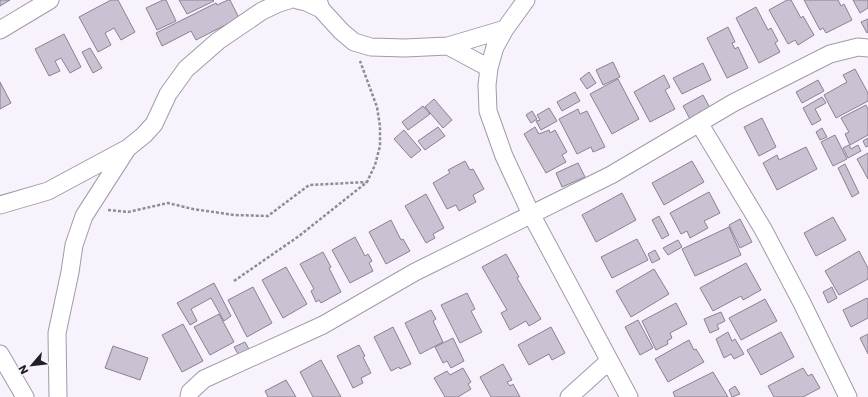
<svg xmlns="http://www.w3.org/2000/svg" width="868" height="397" font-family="Poppins,sans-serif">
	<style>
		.building { fill: #cac1d3; stroke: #8a8192 }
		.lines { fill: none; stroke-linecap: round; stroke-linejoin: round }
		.street-casing { stroke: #a299aa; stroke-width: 19 }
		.path { stroke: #908b94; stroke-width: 2.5; stroke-dasharray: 3 2; stroke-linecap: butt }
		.street { stroke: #fff; stroke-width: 17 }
	</style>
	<rect width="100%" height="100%" fill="#f8f2fd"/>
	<path class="building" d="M0 0H10L0 6Z
		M111 0H118L135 32 121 40 114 28 105 33 111 45 98 52 79 17Z
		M163 0H166L176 21 157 30 146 8Z
		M179 0H213L214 1 187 14Z
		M228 0H230L239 18 196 40 191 31 162 46 156 33 216 3 217 5Z
		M787 0H791L801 18 803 16 814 35 798 45 795 40 788 44 769 10Z
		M804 0H838L841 6 844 4 852 20 826 33 823 28 820 30Z
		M853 0H868V8L860 13Z
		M756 7 768 30 771 28 778 41 775 43 780 52 759 63 736 18Z
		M868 19V32L867 33 861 22Z
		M728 27 735 42 732 43 735 49 738 47 748 68 727 78 707 38Z
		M64 34 81 67 70 73 61 58 55 61 60 71 49 76 35 49Z
		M90 48 102 68 93 73 82 52Z
		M613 62 620 77 603 85 596 70Z
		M703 63 711 80 682 94 673 78Z
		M855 69 868 93V101L836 118 824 95 847 82 843 75Z
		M589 72 596 83 587 89 580 79Z
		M664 75 670 87 665 90 675 109 650 122 634 92Z
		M618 79 639 119 612 134 590 94Z
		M818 80 824 91 802 103 796 92Z
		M0 82 11 103 0 109Z
		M575 92 580 101 562 111 557 102Z
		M703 95 710 108 690 119 683 106Z
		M822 97 826 103 815 109 821 120 812 125 803 108Z
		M434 99 452 120 443 128 425 107Z
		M866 105 868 109V135L850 145 845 134 849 132 841 118Z
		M423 106 430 114 408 130 402 122Z
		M549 108 557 121 541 130 536 121 540 120 537 115Z
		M578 109 580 114 587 111 605 147 593 152 591 147 577 154 559 119Z
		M532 111 537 119 531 123 526 115Z
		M762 118 776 147 759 156 744 127Z
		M438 127 445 136 425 150 418 141Z
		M535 127 539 134 549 130 550 133 555 130 567 152 562 155 566 162 546 173 524 134Z
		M822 128 827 137 820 140 816 132Z
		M404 130 421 150 411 158 394 139Z
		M835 135 847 159 833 166 821 142Z
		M868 138V146L866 147 863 141Z
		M849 145 851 149 858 145 861 151 848 158 843 148Z
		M806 147 817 169 777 190 763 163 777 155 779 160Z
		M868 153V179L857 159Z
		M465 161 470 170 473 169 484 189 473 195 476 202 459 211 456 205 447 209 433 183 450 173 448 170Z
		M692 161 704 182 664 205 652 183Z
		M578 163 585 177 562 187 556 173Z
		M845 164 859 193 852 197 838 168Z
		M709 192 720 213 704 221 708 228 690 238 687 231 681 234 670 213Z
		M622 193 636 220 596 242 582 215Z
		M426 194 444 228 433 234 435 238 426 243 405 206Z
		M659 216 669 235 662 239 652 220Z
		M833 217 846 240 816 256 804 233Z
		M740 219 752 242 740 248 729 225Z
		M391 220 401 240 403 239 410 251 386 264 369 232Z
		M729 227 741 255 695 276 682 249Z
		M355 237 365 256 368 254 372 261 369 263 373 271 350 283 332 250Z
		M637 239 648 260 612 278 601 257Z
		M678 240 682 247 668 255 663 248Z
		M655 250 660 259 652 263 648 254Z
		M859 251 868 268V279L839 295 825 271Z
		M323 252 331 267 329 268 341 292 321 303 319 300 316 302 311 291 314 289 300 264Z
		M506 254 519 277 517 278 541 319 529 326 526 321 510 330 501 313 507 310 482 267Z
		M746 263 761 290 743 300 741 296 713 311 700 288Z
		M286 267 307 304 283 318 262 280Z
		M654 269 669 294 631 317 616 291Z
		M214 283 231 316 224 321 211 298 191 309 197 321 190 325 177 303Z
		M253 287 272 323 247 337 228 300Z
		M832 287 837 298 828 303 823 292Z
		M467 293 475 309 471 311 482 332 460 343 441 305Z
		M867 298 868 300V318L851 327 843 310Z
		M765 299 777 321 741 340 729 318Z
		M676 303 687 324 670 333 672 338 667 341 668 344 656 350 642 321Z
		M431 310 436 319 433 321 443 342 420 354 405 323Z
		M721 312 725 321 717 325 719 329 710 333 704 319Z
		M219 314 234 342 210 355 194 327Z
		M638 320 653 348 640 355 625 327Z
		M183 324 203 361 182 372 162 335Z
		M393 327 411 364 400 369 399 367 391 371 374 337Z
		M551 327 565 353 552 360 549 354 529 365 518 345Z
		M728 332 732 341 735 339 744 354 734 359 731 354 724 358 716 339Z
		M781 332 794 357 761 375 747 350Z
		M868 334V354L860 338Z
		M453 338 464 361 451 368 447 361 443 363 435 347Z
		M689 340 694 350 696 349 704 362 668 382 655 359Z
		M245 342 250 351 240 357 234 347Z
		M359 345 365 356 363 357 371 373 361 378 363 383 353 388 337 356Z
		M113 346 148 358 140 380 105 368Z
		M321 360 341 397H313L300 372Z
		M503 364 512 380 507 382 510 386 513 384 520 397H491L480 377Z
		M463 368 471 382 468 384 471 389 458 397H445L434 378 447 371 450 375Z
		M803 368 808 376 812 374 820 388 803 397H774L768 386Z
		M713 372 728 397H675L673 392Z
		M286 380 296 397H268L265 391Z
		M735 386 740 394 732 397 729 390Z"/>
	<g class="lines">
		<g class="street-casing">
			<path id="street" d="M297 0 306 2 321 9
				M318 0 321 9 341 31 354 42 371 47 405 48 448 46 505 29
				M526 0 505 29 495 47 489 68 487 85 488 111 504 156 531 214 629 397
				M0 30 50 0
				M448 46 489 68
				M699 123 763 229 802 303 848 397
				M0 205 48 191 128 148 144 135 154 124 168 94 186 69 218 41 262 11 279 3 289 0
				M0 354 25 397
				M58 397 57 333 70 272 74 245 84 216 127 149
				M189 397 190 392 204 379 323 325 415 272 611 175 733 103 830 54 858 47 868 48
				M569 397 609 361"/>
		</g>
		<path class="path" d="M108 210 128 212 168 203 193 209 234 215 268 216 309 185 367 182
			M234 281 299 236 367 182 375 165 380 146V126L377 107 360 61"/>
		<use href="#street" class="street"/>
	</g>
	<g transform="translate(32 365) rotate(242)" stroke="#f8f2fd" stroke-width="3" paint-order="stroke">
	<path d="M0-3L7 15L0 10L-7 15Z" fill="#211e24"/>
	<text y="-6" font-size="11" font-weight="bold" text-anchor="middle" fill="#211e24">N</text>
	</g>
</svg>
